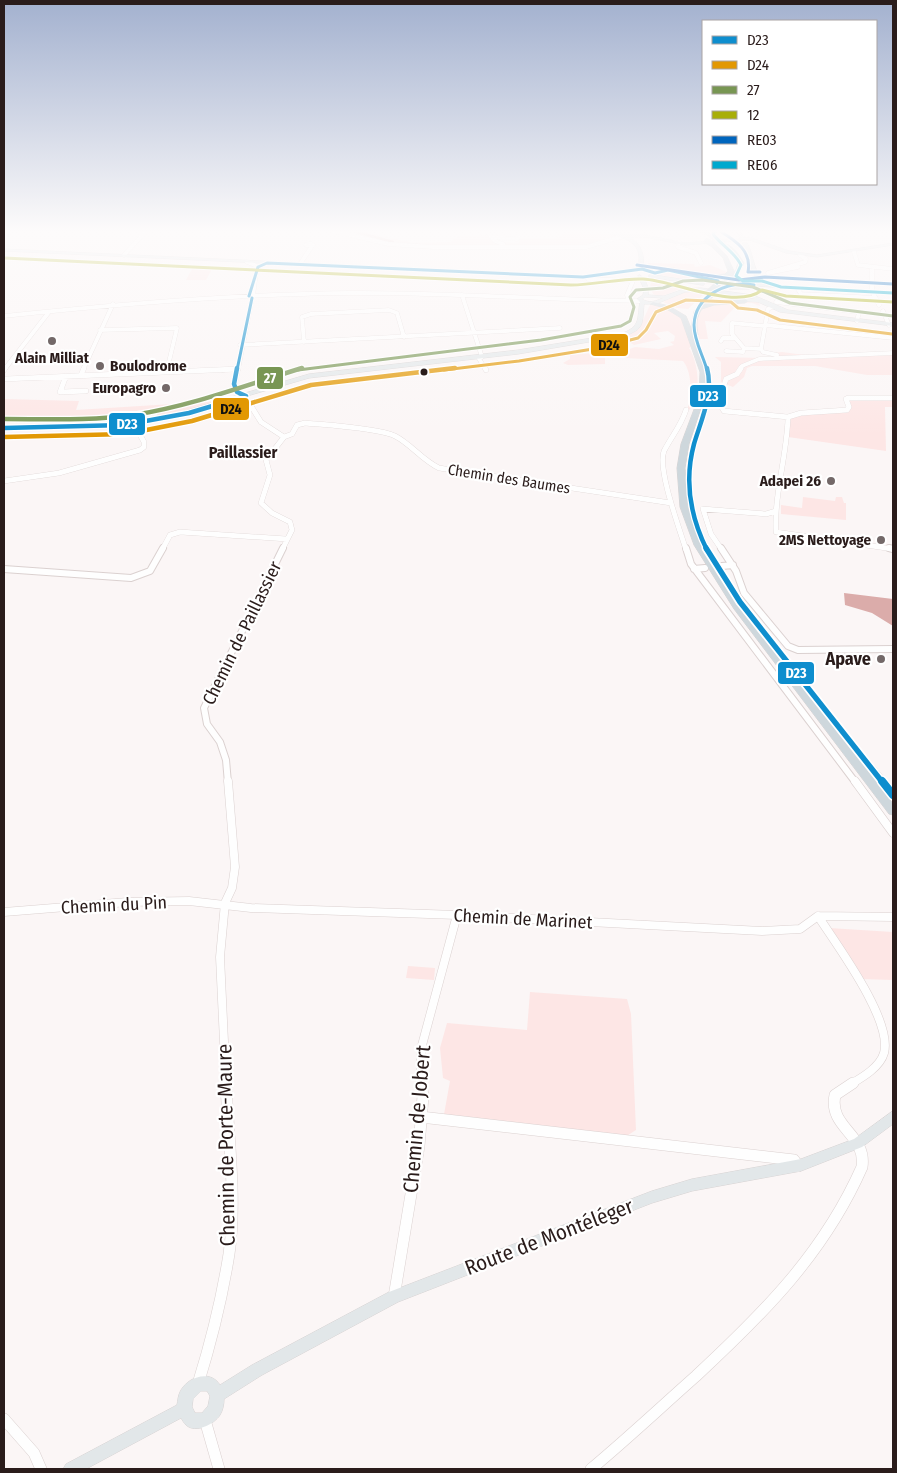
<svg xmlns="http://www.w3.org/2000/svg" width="897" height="1473" font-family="'Fira Sans Condensed',sans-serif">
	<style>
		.green { fill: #fde6e5 }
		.water { fill: #dbacaa }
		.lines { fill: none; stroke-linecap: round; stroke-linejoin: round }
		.canal { stroke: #dbacaa; stroke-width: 2.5 }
		.minor-far4-casing { stroke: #dbd1d0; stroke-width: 4.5 }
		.minor-far3-casing { stroke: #dbd1d0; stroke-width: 5.5 }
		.minor-far2-casing { stroke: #dbd1d0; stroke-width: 8 }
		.minor-far1-casing { stroke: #dbd1d0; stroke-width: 9 }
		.minor-casing { stroke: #dbd1d0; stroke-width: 12 }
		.major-casing { stroke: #d7d3d3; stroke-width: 1 }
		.highway-casing { stroke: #d7d3d3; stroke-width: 1 }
		.minor-far4 { stroke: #fefefe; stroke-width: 4 }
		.minor-far3 { stroke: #fefefe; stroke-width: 5 }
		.minor-far2 { stroke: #fefefe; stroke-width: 6 }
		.minor-far1 { stroke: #fefefe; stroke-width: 8 }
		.minor { stroke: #fefefe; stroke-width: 11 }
		.major { fill: #e2e7e9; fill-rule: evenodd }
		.highway { fill: #ced7dc; fill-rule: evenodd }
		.highway-bridge-casing { stroke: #d7d3d3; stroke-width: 6; stroke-linecap: butt }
		.highway-bridge { stroke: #ced7dc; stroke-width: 5.5 }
		.bus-1-far3-casing { stroke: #fff; stroke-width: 5 }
		.bus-1-far2-casing { stroke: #fff; stroke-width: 7 }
		.bus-1-far1-casing { stroke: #fff; stroke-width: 9 }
		.bus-1-casing { stroke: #fff; stroke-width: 11 }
		.bus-2-far1-casing { stroke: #fff; stroke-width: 5 }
		.bus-2-casing { stroke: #fff; stroke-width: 7 }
		.bus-3-far1-casing { stroke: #fff; stroke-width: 5 }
		.bus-3-casing { stroke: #fff; stroke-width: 7 }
		.bus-4-casing { stroke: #fff; stroke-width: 5 }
		.bus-5-casing { stroke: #fff; stroke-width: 5 }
		.bus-6-casing { stroke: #fff; stroke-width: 5 }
		.bus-1-far3 { stroke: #0e8ece; stroke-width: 3 }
		.bus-1-far2 { stroke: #0e8ece; stroke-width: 4.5 }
		.bus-1-far1 { stroke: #0e8ece; stroke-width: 5.5 }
		.bus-1 { stroke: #0e8ece; stroke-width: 8 }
		.bus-2-far1 { stroke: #e29803; stroke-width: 3 }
		.bus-2 { stroke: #e29803; stroke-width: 4.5 }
		.bus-3-far1 { stroke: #789653; stroke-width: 3 }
		.bus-3 { stroke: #789653; stroke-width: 4.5 }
		.bus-4 { stroke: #a8ae09; stroke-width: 3 }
		.bus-5 { stroke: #0065bd; stroke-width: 3 }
		.bus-6 { stroke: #00a9ce; stroke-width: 3 }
		.poi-dot { fill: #736868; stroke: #fff; stroke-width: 2 }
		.bus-dot { fill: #2a1c1b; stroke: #fff; stroke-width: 2 }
		.labels { text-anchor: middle; stroke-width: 4.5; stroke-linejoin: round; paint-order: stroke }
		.far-poi-label { font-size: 15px; font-weight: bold; fill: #2a1c1b; stroke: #fff; text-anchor: end }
		.far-street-label { font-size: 15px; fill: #2a1c1b; stroke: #fff }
		.far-neighbourhood-label { font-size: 16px; font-weight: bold; fill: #2a1c1b; stroke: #fff }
		.street-label { font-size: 18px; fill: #2a1c1b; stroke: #fff }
		.poi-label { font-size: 18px; font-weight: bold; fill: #2a1c1b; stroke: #fff; text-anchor: end }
		.near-street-label { font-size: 21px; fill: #2a1c1b; stroke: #fff }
		.line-badge { stroke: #fff; stroke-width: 2 }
		.badge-label { font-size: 14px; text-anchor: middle; font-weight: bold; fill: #fff }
		.pale-badge-label { font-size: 14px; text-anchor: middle; font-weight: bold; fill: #111 }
	</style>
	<rect width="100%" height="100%" fill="#fbf6f6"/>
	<path class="green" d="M335 230H359L413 243 450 242 459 236 486 235 503 242 518 243 520 238 550 239 559 237 570 230H598L617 235 592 245 582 246H441L382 242Z
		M648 263 694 264 695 267 710 265 727 272 723 276C698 277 674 271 649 269Z
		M193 267H213L206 280H186Z
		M657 272H675L717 281 714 285 661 275Z
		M651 282 701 288C695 289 687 287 681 289 674 290 664 299 653 294L650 287Z
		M688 290 707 291 688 309 677 308 663 302Z
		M743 302H759L760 306 752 303H737L738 304 721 322 705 321 708 339H699C688 301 715 305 743 302Z
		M650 305 664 306 683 318 691 347 689 348C699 363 703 400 686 413 692 399 693 373 683 361L605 357V364L568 365 563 363 570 359V355L627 350 635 347 659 349 674 345 670 342 674 341 675 336 668 331 654 333 661 339 634 345 629 342 616 345 608 338 630 334 639 329Z
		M782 352 812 356 865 352 893 353V375H867L815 366H752L747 368 744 377 733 387 721 382V362L715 357 771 358 773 353Z
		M893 398V407H885L886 451 788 437 790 417 849 411 846 401Z
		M4 399 79 401 76 410 220 401 156 418 158 412 156 411 130 412 125 417 142 421 128 423 118 419 84 416 35 417 8 423H4Z
		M803 497 835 501 836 497H842L844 503H846V520L781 514V505L802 508Z
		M829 928 893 932V980L860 979Z
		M408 966 435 968 434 980 406 978Z
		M530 992 627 999 631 1014 636 1130 622 1139 443 1120 450 1081 443 1078 440 1048 447 1023 527 1030Z"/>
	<path class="water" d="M844 593 893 599V626L872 613 845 605Z"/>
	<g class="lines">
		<path class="canal" d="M350 230 393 242"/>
		<g class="minor-far4-casing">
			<path id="minor-far4" d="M329 230 388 244 432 247H586L624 236
				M486 230 495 241 503 244
				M4 234 12 230
				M491 237 517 239 522 230
				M679 242 678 247 696 253 701 263
				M309 244H312L313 245H306Z
				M854 252 858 265 893 269
				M124 255 147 230
				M247 262 257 266 253 296
				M300 264 312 246
				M797 265 798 267 768 273 805 262 806 259 800 255
				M872 268V291L879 305
				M588 279 633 281 627 295 628 300
				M798 289 801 294 876 298
				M462 295 482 357
				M776 302 859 312 857 321
				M772 307 768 309 761 349 763 352 777 355
				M883 311 889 325
				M4 316C118 304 233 294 348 293 446 292 543 300 640 301
				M765 325 893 338
				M100 330 177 328 167 370
				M721 341 723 338H735
				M304 342 302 317 311 314 389 310 397 313 404 337
				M240 345 560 328
				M761 349 744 348 732 334V323L765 326
				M726 351 743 352 744 348
				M478 357 486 370
				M4 370 49 312
				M83 370 113 304
				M222 370 237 369
				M238 370 252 298
				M740 370 742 366 759 359 893 353"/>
		</g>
		<g class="minor-far3-casing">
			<path id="minor-far3" d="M238 368 234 387 246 398 261 422 284 437
				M485 368 486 370
				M741 368 737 374 726 379C723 389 717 402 724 411L788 417
				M4 370 5 368
				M166 372 167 368
				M81 375 84 368
				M66 376 60 392 86 391
				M4 379 237 369
				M686 410C681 426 671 437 664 451 657 469 680 530 686 550
				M788 417C787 456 774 493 776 532L893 549
				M788 417 801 413 847 410 849 407 846 399 848 398H893
				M284 437 292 434 297 425 305 423C326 425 378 428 395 436 411 444 422 460 439 468L671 503
				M4 481 59 473 140 450 144 447V442L134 424
				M162 550 170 535 180 532 287 539
				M282 550 292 530 290 522 272 513 261 503 270 475 266 460 284 437
				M722 550 711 534 703 509 766 514 776 511"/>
		</g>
		<g class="minor-far2-casing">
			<path id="minor-far2" d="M686 548 691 564 856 783
				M721 548 736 571 744 593 788 646 798 650 893 649
				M889 548 893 549
				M722 566 733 565
				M4 569 131 578 150 571 163 548
				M694 569 705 568
				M228 783 226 760 220 742 207 724 204 708 283 548"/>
		</g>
		<g class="minor-far1-casing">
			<path id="minor-far1" d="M855 781 893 833
				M4 912 128 902 189 901 251 908 457 915 762 931 800 929 818 916
				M818 916 893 917
				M818 916C836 944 893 1020 884 1053 880 1067 863 1077 851 1084
				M226 1084 220 957 225 903 232 888 235 867 228 781
				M421 1084V1049L457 915"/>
		</g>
		<g class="minor-casing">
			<path id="minor" d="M421 1117 794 1160 798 1166
				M394 1297 419 1146 423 1096 421 1083
				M198 1384C211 1342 222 1298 229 1254 237 1200 228 1137 226 1083
				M4 1419 34 1453 41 1469
				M205 1420 219 1469
				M591 1469C627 1439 661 1407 696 1376 764 1313 824 1253 862 1167 867 1134 828 1128 835 1095L853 1083"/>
		</g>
		<g class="major-casing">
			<path id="major" d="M600 230H607L618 233 622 230H627L622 234 645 235 685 243 740 239 736 230H740L744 238H752L789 251 817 255 893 243V245L817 257 786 253 750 240 685 245 645 237H631C641 245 645 255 643 268L654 270 657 274 655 275 704 283V285H702L649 277V275H653L650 272 642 270 583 278 4 251V249L583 276 638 268C645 237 619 239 600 230Z
				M743 243H747C754 254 753 275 766 281 770 284 776 284 781 286L893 292V294L755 286 749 289H729V287H748L751 285 750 282 758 280 753 273ZM759 282 769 285 756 283Z
				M640 275C646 279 649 288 648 295L664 296 684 289 701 288 753 295 788 310 893 323V326L788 313 780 312 758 302 739 301 734 295 701 291 685 292 656 304H644C642 324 645 329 624 336L518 354 309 378 175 417 111 428 4 430V426L111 424 171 415 309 374 518 350 623 333C641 326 637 318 640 302L637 299 643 295 644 289 638 276ZM740 296 755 299H742ZM646 297 663 298C656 301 649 304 642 299Z
				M893 1111V1124L862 1147 801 1171 692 1191 652 1203 398 1302 262 1375 224 1399C224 1404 223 1410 220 1415 214 1424 196 1434 186 1425 184 1423 183 1421 181 1418L86 1469H63L66 1464 177 1405C178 1400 178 1396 180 1392 187 1377 210 1369 220 1385L252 1365 389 1292 652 1191 692 1179 801 1159 854 1139ZM201 1391H207L210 1396 208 1406 202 1413H195L192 1407 193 1399Z"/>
		</g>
		<g class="highway-casing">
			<path id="highway" d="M699 230H704L720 240 716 241Z
				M870 230H893V232L872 231Z
				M710 243H714L727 256 734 271 731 274 736 270 738 263 731 251 721 245V243C733 244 738 254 744 263L740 272 730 281 737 279 754 283V285L737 283 724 286 721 284 726 279 701 278 674 272H650L647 270 650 268H674L708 276 725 274 728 271 723 258 710 245Z
				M711 293 716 294 706 304 713 301 745 299 748 301 745 303 714 305 702 309C696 317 696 325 698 335L694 336 706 372 705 396 689 444 685 468 688 507 702 545 741 606 844 740 848 738 852 739 893 788V799L889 798 881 787 893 804V815L889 814 734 609 694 545 680 507 677 468 681 444 699 396 700 372 681 318 665 308 650 304 653 302 669 306 686 316 691 328 694 312Z"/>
		</g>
		<use href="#minor-far4" class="minor-far4"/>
		<use href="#minor-far3" class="minor-far3"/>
		<use href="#minor-far2" class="minor-far2"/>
		<use href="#minor-far1" class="minor-far1"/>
		<use href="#minor" class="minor"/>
		<use href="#major" class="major"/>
		<use href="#highway" class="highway"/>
		<g class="highway-bridge-casing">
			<path id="highway-bridge" d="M718 240 723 244
				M707 241 712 244
				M708 293 719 283"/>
		</g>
		<use href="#highway-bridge" class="highway-bridge"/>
		<g class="bus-1-far3-casing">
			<path id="bus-1-far3" d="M249 296 258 267 267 263 583 277 642 269 655 273 668 270 718 281 717 283
				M237 370 252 298
				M707 370C703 355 694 341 694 325 695 295 728 280 754 285"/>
		</g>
		<g class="bus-1-far2-casing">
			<path id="bus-1-far2" d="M237 368 234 384 237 392 246 396
				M707 368C714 394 701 420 694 444 684 481 690 516 707 550
				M4 428 124 425 189 413 246 396"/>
		</g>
		<g class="bus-1-far1-casing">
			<path id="bus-1-far1" d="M706 548 740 602 883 783"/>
		</g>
		<g class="bus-1-casing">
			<path id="bus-1" d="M882 781 893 795"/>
		</g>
		<g class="bus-2-far1-casing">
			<path id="bus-2-far1" d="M444 370 519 361 599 348 638 338 646 330 656 312 686 300 731 302 738 308 757 310 780 320 892 334"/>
		</g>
		<g class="bus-2-casing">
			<path id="bus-2" d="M4 437 126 434 192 421 311 385 455 368"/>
		</g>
		<g class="bus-3-far1-casing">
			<path id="bus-3-far1" d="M298 370 541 340 621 326 630 321 634 307 630 297 636 290 663 288 683 281 702 280 753 287 790 303 893 316"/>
		</g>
		<g class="bus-3-casing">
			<path id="bus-3" d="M4 419C47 419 91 421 134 415 191 406 247 385 302 368"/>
		</g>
		<g class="bus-4-casing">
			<path id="bus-4" d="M4 258 571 285C595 285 621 278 643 279 673 280 736 311 762 290L786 296 893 302"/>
		</g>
		<g class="bus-5-casing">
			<path id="bus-5" d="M720 231C736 241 752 251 748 272H760
				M637 265 739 280 765 277 893 284"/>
		</g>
		<g class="bus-6-casing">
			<path id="bus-6" d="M716 230 713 234C722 246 734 251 741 265L736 276 743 281H762L781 287 893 293"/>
		</g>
		<use href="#bus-1-far3" class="bus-1-far3"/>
		<use href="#bus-1-far2" class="bus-1-far2"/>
		<use href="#bus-1-far1" class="bus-1-far1"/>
		<use href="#bus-1" class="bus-1"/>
		<use href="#bus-2-far1" class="bus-2-far1"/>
		<use href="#bus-2" class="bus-2"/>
		<use href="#bus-3-far1" class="bus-3-far1"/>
		<use href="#bus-3" class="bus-3"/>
		<use href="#bus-4" class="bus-4"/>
		<use href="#bus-5" class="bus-5"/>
		<use href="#bus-6" class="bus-6"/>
	</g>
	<linearGradient id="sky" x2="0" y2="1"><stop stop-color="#a3b1cf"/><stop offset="0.53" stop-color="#fdfbfb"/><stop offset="1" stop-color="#fdfbfb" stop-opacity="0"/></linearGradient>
	<rect width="897" height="436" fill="url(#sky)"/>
	<g class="poi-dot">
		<circle cx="52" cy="341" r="5"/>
		<circle cx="100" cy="366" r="5"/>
		<circle cx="166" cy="388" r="5"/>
		<circle cx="831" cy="481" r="5"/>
		<circle cx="881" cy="540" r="5"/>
		<circle cx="881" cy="659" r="5"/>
	</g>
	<circle class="bus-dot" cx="424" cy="372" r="4.5"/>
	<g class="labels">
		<g class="far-poi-label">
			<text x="52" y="363" text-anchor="middle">Alain Milliat</text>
			<text x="110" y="371" text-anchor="start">Boulodrome</text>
			<text x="156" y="393">Europagro</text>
			<text x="821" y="486">Adapei 26</text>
			<text x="871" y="545">2MS Nettoyage</text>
		</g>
		<g class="far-street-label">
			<text transform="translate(509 479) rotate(9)" y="5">Chemin des Baumes</text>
		</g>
		<g class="far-neighbourhood-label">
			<text x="243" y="458">Paillassier</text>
		</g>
		<g class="street-label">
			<text transform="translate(242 633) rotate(-64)" y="6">Chemin de Paillassier</text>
			<text transform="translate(114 905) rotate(-3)" y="6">Chemin du Pin</text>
			<text transform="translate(523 919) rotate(3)" y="6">Chemin de Marinet</text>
		</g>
		<g class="poi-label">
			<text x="871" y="665">Apave</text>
		</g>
		<g class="near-street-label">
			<text transform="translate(417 1119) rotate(-85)" y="7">Chemin de Jobert</text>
			<text transform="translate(226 1145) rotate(-91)" y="7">Chemin de Porte-Maure</text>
			<text transform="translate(549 1237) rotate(-21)" y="7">Route de Montéléger</text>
		</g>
	</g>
	<g class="line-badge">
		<rect x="590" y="333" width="39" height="24" rx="5" fill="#e29803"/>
		<rect x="256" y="366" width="28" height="24" rx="5" fill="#789653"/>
		<rect x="689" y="384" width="38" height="24" rx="5" fill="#0e8ece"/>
		<rect x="212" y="397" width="38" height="24" rx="5" fill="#e29803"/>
		<rect x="108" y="412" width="38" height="24" rx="5" fill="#0e8ece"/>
		<rect x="777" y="661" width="38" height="24" rx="5" fill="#0e8ece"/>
	</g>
	<g class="badge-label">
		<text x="270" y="383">27</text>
		<text x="708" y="401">D23</text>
		<text x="127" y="429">D23</text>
		<text x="796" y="678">D23</text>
	</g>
	<g class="pale-badge-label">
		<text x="609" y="350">D24</text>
		<text x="231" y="414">D24</text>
	</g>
	<rect width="897" height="1473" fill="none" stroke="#2a1c1b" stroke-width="10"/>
	<rect x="702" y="20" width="175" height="165" fill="#ffffff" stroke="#aaa4a4"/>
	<rect x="712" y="36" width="25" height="8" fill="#0e8ece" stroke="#aaa4a4"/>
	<text x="747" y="45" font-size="15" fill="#2a1c1b">D23</text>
	<rect x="712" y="61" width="25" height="8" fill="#e29803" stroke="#aaa4a4"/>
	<text x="747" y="70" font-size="15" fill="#2a1c1b">D24</text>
	<rect x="712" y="86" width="25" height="8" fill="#789653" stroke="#aaa4a4"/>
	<text x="747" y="95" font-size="15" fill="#2a1c1b">27</text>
	<rect x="712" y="111" width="25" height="8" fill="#a8ae09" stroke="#aaa4a4"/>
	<text x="747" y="120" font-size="15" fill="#2a1c1b">12</text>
	<rect x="712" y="136" width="25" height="8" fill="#0065bd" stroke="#aaa4a4"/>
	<text x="747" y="145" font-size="15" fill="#2a1c1b">RE03</text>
	<rect x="712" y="161" width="25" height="8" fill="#00a9ce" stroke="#aaa4a4"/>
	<text x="747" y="170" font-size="15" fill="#2a1c1b">RE06</text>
</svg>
